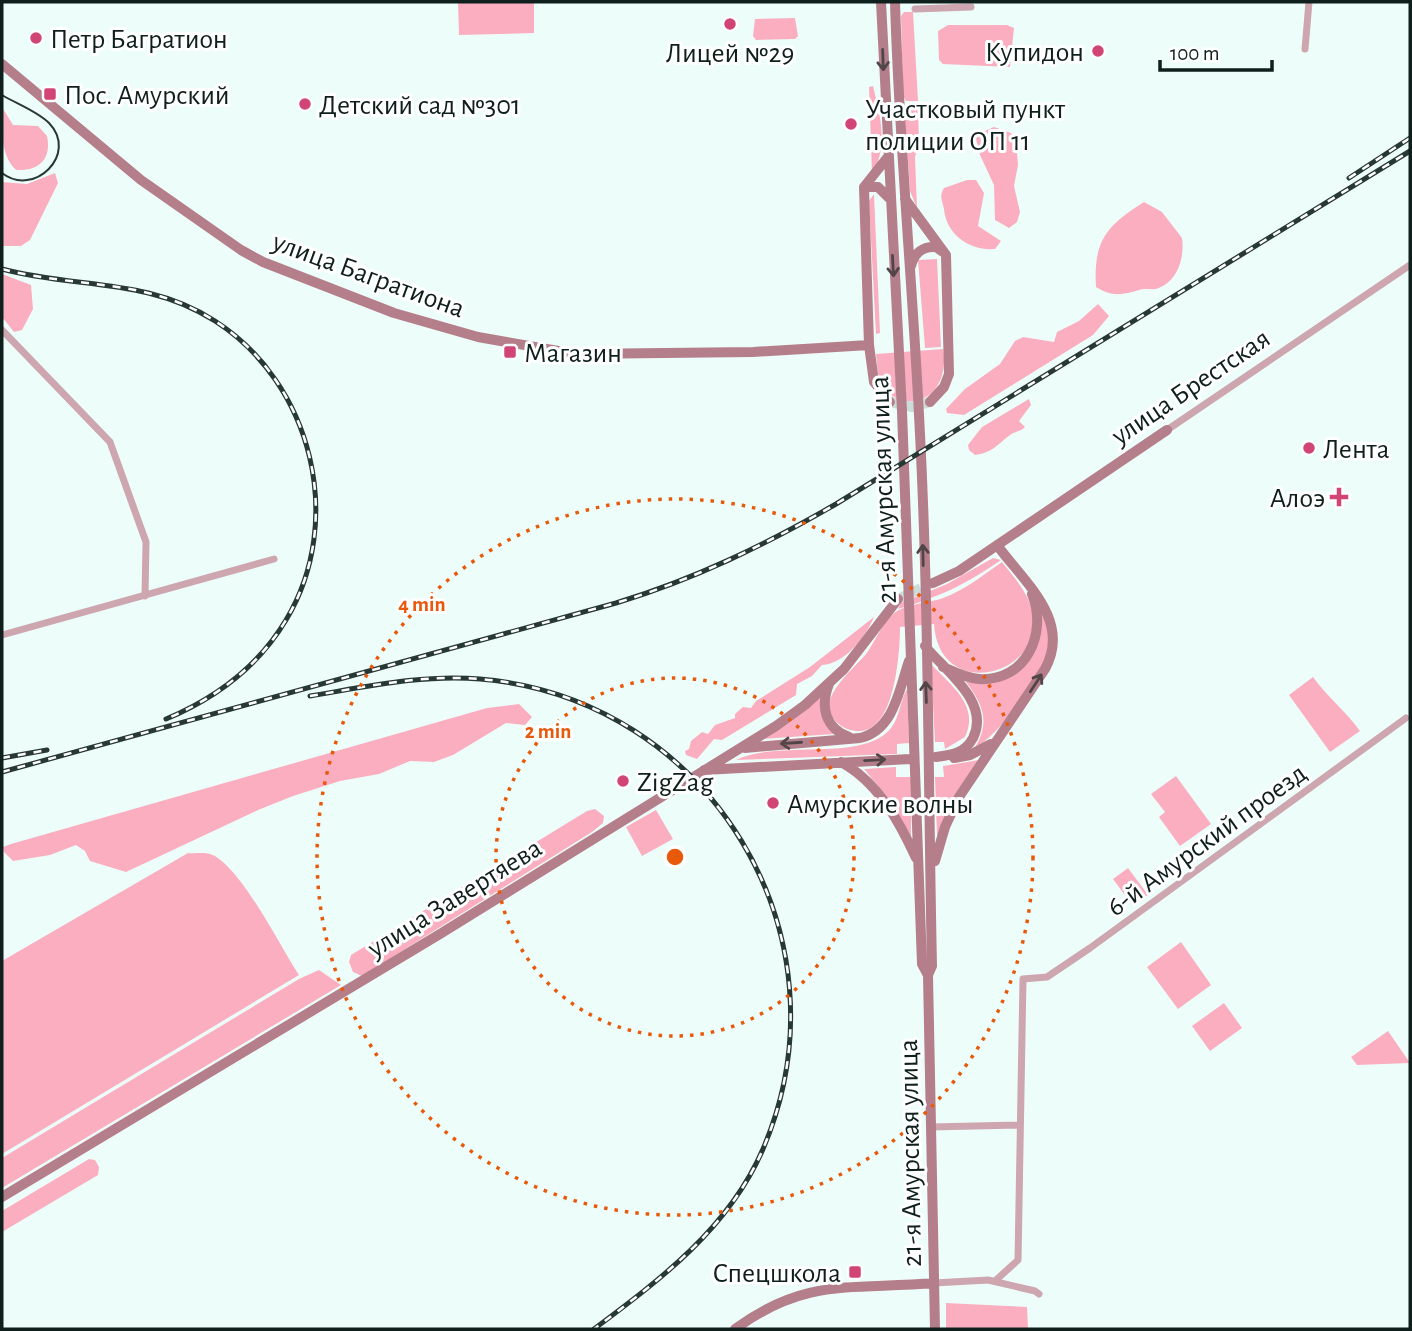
<svg xmlns="http://www.w3.org/2000/svg" width="1412" height="1331" font-family="'Alegreya Sans',sans-serif">
	<style>
		.green { fill: #faaec0 }
		.lines { fill: none; stroke-linecap: round; stroke-linejoin: round }
		.secondary-tunnel { stroke: #ccddd9; stroke-width: 10; stroke-dasharray: 10 5; stroke-linecap: butt }
		.street { stroke: #cda6af; stroke-width: 7 }
		.secondary { stroke: #b57e8b; stroke-width: 10 }
		.tram { stroke: #273835; stroke-width: 2 }
		.rail-casing { stroke: #273835; stroke-width: 5 }
		.rail { stroke: #fff; stroke-width: 2.5; stroke-dasharray: 8; stroke-linecap: butt }
		.oneway { stroke: #514548 }
		.ring { fill: none; stroke: #e8590c; stroke-width: 3.5; stroke-dasharray: 3.5 7 }
		.poi-dot { fill: #d14574; stroke: #fff; stroke-width: 2.5 }
		.labels { text-anchor: middle; stroke-width: 6; stroke-linejoin: round; paint-order: stroke }
		.poi-label { font-size: 28px; fill: #0e1f1c; stroke: #fff; text-anchor: start }
		.street-label { font-size: 28px; fill: #0e1f1c; stroke: #fff }
		.centre { fill: #e8590c; stroke: #fff; stroke-width: 3.5 }
		.ring-label { font-size: 21px; text-anchor: middle; font-weight: bold; fill: #e8590c; stroke: #fff; stroke-width: 6; stroke-linejoin: round; paint-order: stroke }
	</style>
	<rect width="100%" height="100%" fill="#edfefa"/>
	<path class="green" d="M458 2H534V33L459 35Z
		M904 12H913L918 101H906L903 95 901 16Z
		M795 18 798 36 795 39 756 40 753 36 755 19Z
		M948 25H1007L1014 28 1010 67 943 64 939 60 938 31Z
		M873 86C880 114 889 148 872 173L869 87Z
		M2 107 13 125 38 126 47 136C52 160 38 171 16 170 0 155 2 129 2 107Z
		M909 109H918L919 142 915 157 917 208 910 191 905 117Z
		M994 127 1011 133 1016 140 1018 165 1014 186 1020 212 1017 222 1009 228 995 220 994 185 980 155 975 135Z
		M55 173 58 183 30 240 21 246H2V182L27 184Z
		M967 180H976L984 193 978 226 1001 241 995 249C969 251 946 234 944 209 942 200 939 196 944 188Z
		M874 194 880 333 876 334 869 201Z
		M1144 202 1162 212 1182 238C1185 258 1177 283 1156 289 1150 290 1145 288 1139 290 1122 295 1112 297 1096 287 1093 241 1107 225 1144 202Z
		M937 259 941 347 925 348 918 260Z
		M2 274 31 285 33 309 22 330 14 332 2 317Z
		M1098 304 1109 316 1093 335 964 415 947 413 946 409 965 389 1000 364 1015 341 1023 337 1054 342 1057 332 1079 321Z
		M943 349C952 402 899 419 880 381 877 373 877 363 876 354Z
		M1029 399 1031 405 1019 421 1025 427C1020 432 1015 431 1010 435 998 444 992 453 975 455L969 450 968 445 982 427Z
		M993 558 1001 560C965 585 939 597 898 609L901 603 947 584Z
		M1002 562C1013 576 1026 590 1031 607 1051 675 939 705 934 624L900 627C900 653 895 719 868 729 860 733 850 731 843 727 807 705 851 672 866 654 875 642 882 624 893 614 904 604 929 603 943 598 965 590 983 575 1002 562Z
		M1041 610C1045 617 1051 636 1049 646 1042 677 1001 733 974 749 991 723 983 704 966 682L997 680 1039 640Z
		M874 617C866 636 845 664 822 665L812 676 797 684 796 695 722 740 714 739 697 759 686 755 685 751 689 749 691 741 702 732 708 734 715 725 735 718V714L743 707 751 708 756 701 810 667Z
		M931 664C951 686 980 705 965 737L945 749 944 742H935Z
		M1313 677C1328 698 1345 710 1360 731L1330 752 1289 695Z
		M907 689 909 743 897 744V754L736 760C778 739 864 763 891 728 900 717 900 700 907 689Z
		M819 697 834 734 761 739Z
		M519 704 532 717 525 725 506 723 453 755 434 762 410 761 379 774 340 781 293 796 258 810 126 872 90 861 85 851 76 845 50 855 13 861 4 852 3 847 11 844 487 708Z
		M979 760 939 836 937 835 935 777H944L943 766Z
		M896 767V777H911V838L884 793 864 769Z
		M1176 776 1211 824 1180 846 1159 817 1165 812 1151 794Z
		M595 809 604 816 603 823 592 832 362 976 353 972 349 962 351 955 587 811Z
		M656 810 673 839 642 856 626 827Z
		M188 853C194 854 203 852 210 854 239 863 281 948 299 975L2 1154V961Z
		M1128 868 1148 895 1133 906 1113 879Z
		M1181 942 1211 985 1178 1009 1147 967Z
		M319 970 341 985 2 1188V1158L299 979Z
		M1224 1003 1242 1028 1210 1051 1192 1026Z
		M1388 1031 1410 1063 1357 1065 1351 1057Z
		M89 1159 95 1160 99 1167 98 1175 2 1232V1211Z
		M946 1303 1027 1307 1028 1329H946Z"/>
	<g class="lines">
		<path class="secondary-tunnel" d="M890 402 912 407 930 402
			M898 599 932 583"/>
		<path class="street" d="M915 9 971 7
			M1305 49 1309 2
			M2 330 110 442 146 542 145 596
			M1167 430 1410 265
			M2 635 274 559
			M931 1127 1020 1125
			M995 1281 1018 1260 1023 979 1047 977 1090 948 1406 718
			M934 1283 988 1280 1035 1291 1039 1294"/>
		<path class="secondary" d="M881 2 902 411 922 964 928 975
			M895 2C899 140 912 277 919 415 929 598 928 783 932 966L928 975 935 1329
			M2 64 141 180 241 250 263 262 394 313 478 337 576 354 753 352 869 345
			M887 158 864 187 869 345 874 382 890 402
			M864 187H878L889 198
			M905 199 946 255 949 374 944 387 930 402
			M911 266C914 253 923 246 936 247L943 252
			M933 583 959 571 1167 430
			M925 646C945 671 991 702 973 738 965 753 952 755 936 757
			M943 667C954 672 966 678 979 679 1026 682 1048 633 1032 594
			M829 684C820 707 825 728 849 737
			M745 748 860 738C894 730 899 690 909 661
			M954 758 970 755 991 744
			M841 762C878 782 899 821 916 858
			M704 770 910 759
			M935 861 945 827 959 797 1045 669C1072 620 1024 582 997 545
			M2 1197 440 934 776 726 805 705 844 669 898 599
			M735 1329C806 1277 852 1290 934 1283"/>
		<path class="tram" d="M2 95C17 104 37 111 49 123 79 154 34 198 2 173"/>
		<g class="rail-casing">
			<path id="rail" d="M1349 178 1410 138
				M2 269C77 289 146 277 215 321 312 383 346 520 286 620 258 667 216 698 166 719
				M310 696C365 687 423 674 480 679 710 698 854 937 763 1149 729 1228 661 1279 594 1329
				M2 758 47 750
				M2 772 616 603C695 579 765 545 836 504L1410 151"/>
		</g>
		<use href="#rail" class="rail"/>
	</g>
	<defs><path id="oneway-shaft" d="M-6 0H5M1.5-3L5.5 0L1.5 3" fill="none" stroke-width="1.6" stroke-linecap="round" stroke-linejoin="round" transform="scale(1.75)"/></defs>
	<g class="oneway">
		<use href="#oneway-shaft" transform="translate(883 60) rotate(88)"/>
		<use href="#oneway-shaft" transform="translate(893 266) rotate(87)"/>
		<use href="#oneway-shaft" transform="translate(923 555) rotate(-91)"/>
		<use href="#oneway-shaft" transform="translate(1036 683) rotate(-57)"/>
		<use href="#oneway-shaft" transform="translate(926 692) rotate(-92)"/>
		<use href="#oneway-shaft" transform="translate(791 743) rotate(176)"/>
		<use href="#oneway-shaft" transform="translate(875 760) rotate(-3)"/>
	</g>
	<g class="ring">
		<circle cx="675" cy="857" r="179"/>
		<circle cx="675" cy="857" r="358"/>
	</g>
	<g class="poi-dot">
		<circle cx="730" cy="24" r="7"/>
		<circle cx="36" cy="38" r="7"/>
		<circle cx="1098" cy="51" r="7"/>
		<rect x="43" y="87" width="14" height="14" rx="3.5"/>
		<circle cx="305" cy="104" r="7"/>
		<circle cx="851" cy="124" r="7"/>
		<rect x="503" y="345" width="14" height="14" rx="3.5"/>
		<circle cx="1309" cy="448" r="7"/>
		<path d="M1335.5 486.5h7v7h7v7h-7v7h-7v-7h-7v-7h7z"/>
		<circle cx="623" cy="781" r="7"/>
		<circle cx="773" cy="803" r="7"/>
		<rect x="848" y="1265" width="14" height="14" rx="3.5"/>
	</g>
	<g class="labels">
		<g class="poi-label">
			<text x="50" y="48">Петр Багратион</text>
			<text x="1084" y="61" text-anchor="end">Купидон</text>
			<text x="730" y="62" text-anchor="middle">Лицей №29</text>
			<text x="64" y="104">Пос. Амурский</text>
			<text x="319" y="114">Детский сад №301</text>
			<text x="865" y="118">Участковый пункт<tspan x="865" dy="32">полиции ОП 11</tspan></text>
			<text x="524" y="362">Магазин</text>
			<text x="1323" y="458">Лента</text>
			<text x="1325" y="507" text-anchor="end">Алоэ</text>
			<text x="637" y="791">ZigZag</text>
			<text x="787" y="813">Амурские волны</text>
			<text x="841" y="1282" text-anchor="end">Спецшкола</text>
		</g>
		<g class="street-label">
			<text transform="translate(369 274) rotate(20)" y="10">улица Багратиона</text>
			<text transform="translate(1190 386) rotate(-34)" y="10">улица Брестская</text>
			<text transform="translate(882 490) rotate(-92)" y="10">21-я Амурская улица</text>
			<text transform="translate(1206 839) rotate(-36)" y="10">6-й Амурский проезд</text>
			<text transform="translate(454 897) rotate(-32)" y="10">улица Завертяева</text>
			<text transform="translate(909 1153) rotate(-91)" y="10">21-я Амурская улица</text>
		</g>
	</g>
	<circle cx="675" cy="857" r="10" class="centre"/>
	<g class="ring-label">
		<text x="422" y="611">4 min</text>
		<text x="548" y="738">2 min</text>
	</g>
	<rect width="1412" height="1331" fill="none" stroke="#0e1f1c" stroke-width="7"/>
	<path d="M1160 60v10h112v-10" fill="none" stroke="#0e1f1c" stroke-width="3.5"/>
	<text x="1170" y="60" font-size="21" fill="#0e1f1c" stroke="#ffffff" stroke-width="5" paint-order="stroke">100 m</text>
</svg>
